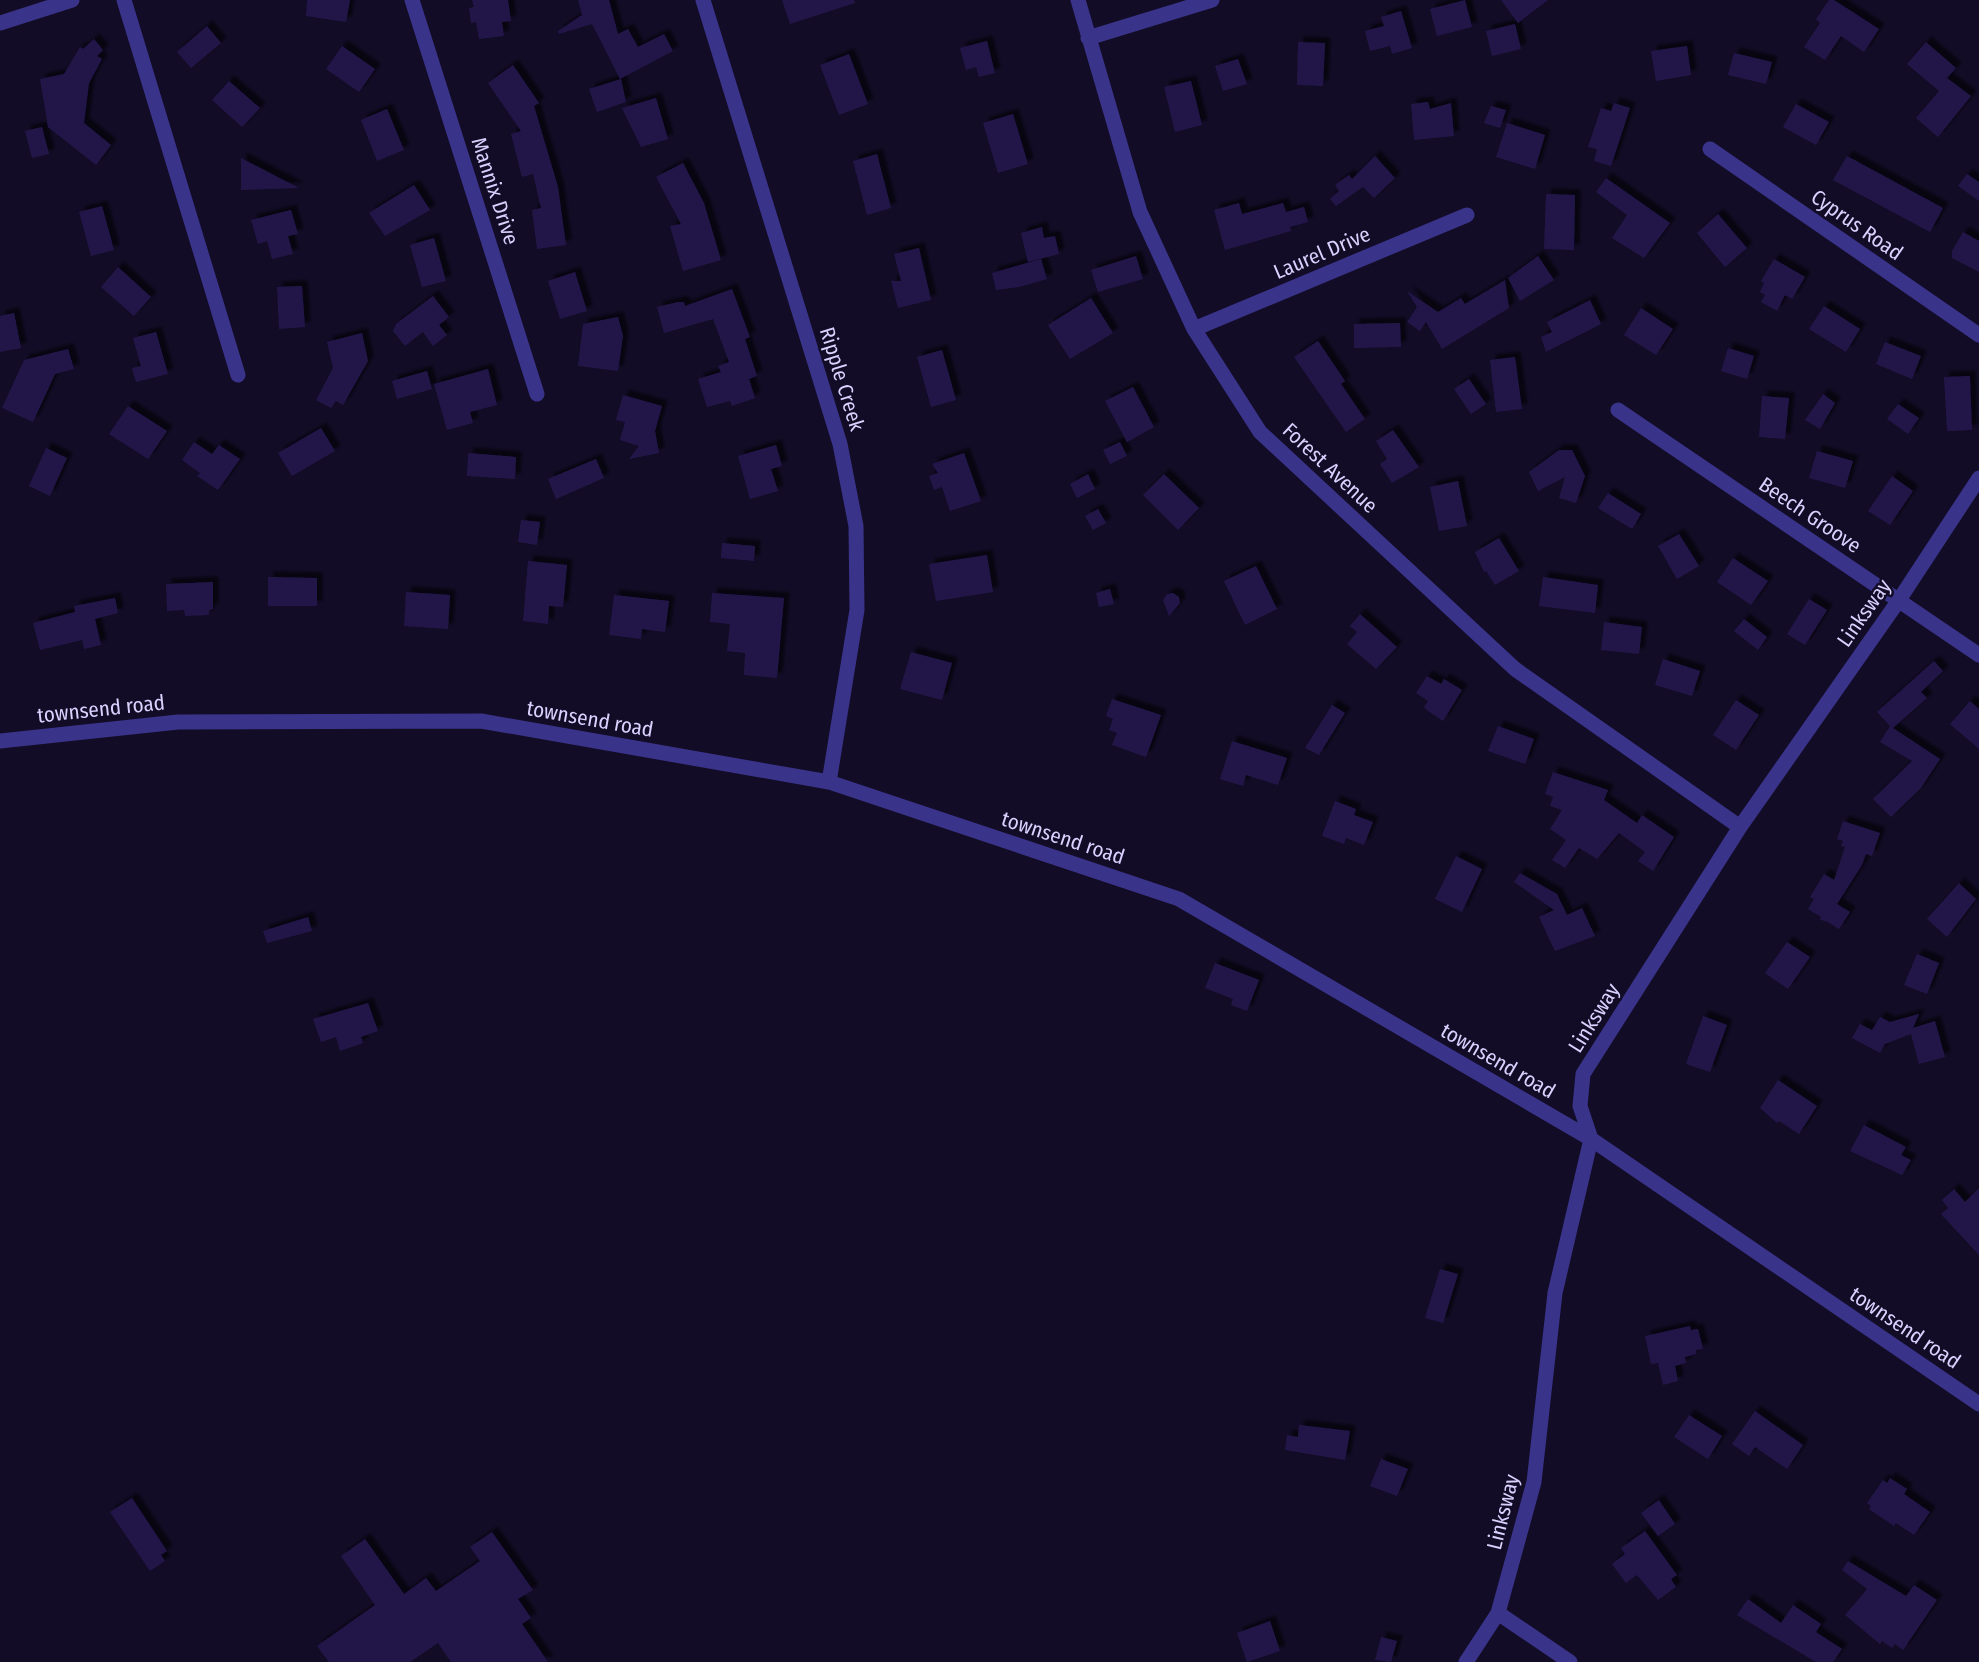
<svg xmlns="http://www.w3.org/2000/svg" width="1979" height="1662" font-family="'Fira Sans Condensed',sans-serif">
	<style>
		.building { fill: #231749; filter: url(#shadow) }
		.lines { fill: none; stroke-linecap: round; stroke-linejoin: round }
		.street { stroke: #3a338a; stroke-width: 15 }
		.labels { text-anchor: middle; stroke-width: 5; stroke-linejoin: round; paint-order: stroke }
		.street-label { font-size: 21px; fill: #d9d2ff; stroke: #120c26 }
	</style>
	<defs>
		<filter id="shadow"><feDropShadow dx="5.5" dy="-5.5" stdDeviation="1.5" flood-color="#0009"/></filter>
	</defs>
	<rect width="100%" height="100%" fill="#120c26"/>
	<path class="building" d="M307 0H350L346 22 306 16Z
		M472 0H508L511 21 502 22 504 36 479 39 476 22 471 23 469 8 474 7Z
		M578 0H609L618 34 628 29 638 47 664 34 673 51 620 79 592 24 559 34 558 31 582 15Z
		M782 0H854L855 3 790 24Z
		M1465 0 1472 27 1437 36 1430 9Z
		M1501 0H1548L1518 23Z
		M1829 0H1834L1879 29 1864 52 1841 36 1825 60 1804 47 1820 23 1816 19Z
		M1401 11 1412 48 1392 54 1390 46 1370 51 1365 31 1384 26 1381 17Z
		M1515 24 1521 49 1492 56 1486 31Z
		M207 26 221 43 191 68 177 52Z
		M94 39 103 50 97 56 102 59 89 83 84 123 111 145 96 165 48 127 40 79 64 74 80 47 83 49Z
		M987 41 995 73 979 77 976 67 966 70 960 48Z
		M1298 42 1325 43 1323 86 1297 85Z
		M1926 42 1956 68 1947 78 1971 96 1938 137 1916 118 1939 91 1907 64Z
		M342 46 375 69 359 92 326 69Z
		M1687 46 1691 75 1656 81 1651 51Z
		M1734 53 1772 62 1766 84 1728 75Z
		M849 54 868 104 839 115 820 65Z
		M1238 59 1247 84 1223 91 1215 66Z
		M513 65 539 103 534 106 558 187 566 245 537 249 532 210 541 208 533 174 522 177 511 134 521 131 488 83Z
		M621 79 626 102 597 112 589 89Z
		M229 81 260 108 242 127 212 100Z
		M1191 81 1202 125 1175 132 1164 87Z
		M656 98 668 139 641 147 622 108Z
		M1428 102 1430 109 1451 103 1454 136 1414 140 1411 104Z
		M1614 103 1630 108 1611 166 1594 161 1597 149 1588 147 1601 108 1611 111Z
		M1796 104 1829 122 1816 145 1783 127Z
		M1491 106 1506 110 1500 128 1484 123Z
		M387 109 404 150 377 161 361 120Z
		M1013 114 1028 164 998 173 983 123Z
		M1507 123 1545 135 1535 169 1496 157Z
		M42 127 49 154 32 158 25 131Z
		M877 154 891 208 867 215 853 161Z
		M1375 156 1395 178 1374 198 1363 187 1336 206 1330 199 1339 191 1335 185 1349 175 1352 179Z
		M1847 156 1943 208 1930 232 1833 180Z
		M241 158 299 188 241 190Z
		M683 163 704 203 721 260 683 271 670 226 681 224 656 177Z
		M1967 174 1979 182V201L1958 186Z
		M1606 178 1670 223 1644 258 1612 238 1627 215 1596 192Z
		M414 185 430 210 385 236 369 213Z
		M1546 194 1575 195 1574 250 1544 249Z
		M1239 203 1242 214 1283 203 1286 212 1304 207 1308 222 1290 227 1291 231 1225 250 1214 210Z
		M102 206 114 250 91 256 79 212Z
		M291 210 298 234 288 236 293 254 272 259 267 241 258 244 251 220Z
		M1718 214 1747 248 1725 267 1697 233Z
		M1042 227 1044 238 1055 236 1059 254 1028 262 1021 233Z
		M1963 232 1979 241V272L1952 258V251Z
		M434 238 446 281 422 287 410 245Z
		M919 248 931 300 898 308 891 281H901L894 254Z
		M1136 256 1143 279 1098 292 1091 270Z
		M1538 256 1554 280 1520 301 1508 278Z
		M1041 259 1047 279 1019 287 996 290 992 273Z
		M1774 259 1805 277 1792 299 1785 295 1777 311 1761 302 1765 295 1760 292 1764 283 1761 281Z
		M118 267 151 297 134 316 101 287Z
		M575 272 587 311 560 319 548 281Z
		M1505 280 1509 308 1442 349 1426 322 1420 331 1407 322 1417 307 1407 291 1438 312 1461 298 1465 304Z
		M302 286 305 327 279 329 277 287Z
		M732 289 750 337 745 339 757 376 749 379 755 398 732 406 730 401 707 407 698 379 721 372 718 366 729 362 713 319 664 333 657 307 678 302H684L685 306Z
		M433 296 449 317 439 325 447 335 433 346 423 332 405 346 393 331 396 324Z
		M1091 298 1113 333 1070 359 1048 325Z
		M1590 300 1601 324 1546 352 1541 337 1552 332 1547 322Z
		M1824 306 1860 329 1846 352 1809 329Z
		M1641 308 1673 329 1656 355 1624 335Z
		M14 313 21 348 0 352V316Z
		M618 317 623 336 618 371 578 366 583 324Z
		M1400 323 1401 347 1354 348V324Z
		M156 332 168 374 136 382 132 368 141 366 133 338Z
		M362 333 368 361 343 405 336 401 331 408 316 400 333 368 327 342Z
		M1318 341 1345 381 1341 384 1365 419 1346 432 1294 357Z
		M1885 342 1921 356 1912 379 1876 364Z
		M1728 348 1754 356 1747 379 1721 371Z
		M68 349 74 369 55 374 33 422 2 408 24 360Z
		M942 350 956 400 931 407 917 357Z
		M1515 357 1522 409 1496 412 1490 360Z
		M488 369 497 405 470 412 473 423 447 430 434 384Z
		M427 371 432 389 397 399 392 381Z
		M1970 376 1972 430 1947 431 1944 377Z
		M1469 379 1486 404 1471 414 1454 389Z
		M1133 387 1154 427 1127 442 1105 401Z
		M1823 394 1835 403 1820 429 1805 420Z
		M623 395 662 406 655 431 659 453 629 459 639 446 620 440 625 422 616 420Z
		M1762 396 1789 398 1785 439 1759 437Z
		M1898 404 1919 418 1908 434 1887 419Z
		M128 406 167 431 148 459 109 434Z
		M321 428 335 451 292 476 278 453Z
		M1393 430 1419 467 1392 483 1380 464 1387 459 1376 441Z
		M194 442 212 454 219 445 240 459 218 490 197 476 200 473 182 460Z
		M1120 442 1127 456 1110 464 1103 450Z
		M776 445 782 466 771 469 778 491 750 499 738 456Z
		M46 448 67 458 50 496 29 486Z
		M1559 450H1572L1585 476 1576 503 1559 498 1565 477 1538 491 1529 472Z
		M1817 451 1853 461 1845 488 1809 478Z
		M468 453 516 457 515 479 467 476Z
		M964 453 981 501 950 511 942 487 934 490 929 476 938 473 932 464Z
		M596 459 604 478 556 499 548 479Z
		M1088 474 1095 489 1077 498 1070 484Z
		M1164 474 1199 508 1178 530 1143 495Z
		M1892 476 1913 491 1890 525 1868 511Z
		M1458 481 1467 526 1439 531 1430 487Z
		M1608 493 1641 514 1632 529 1598 508Z
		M1098 509 1106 523 1093 530 1085 516Z
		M521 520 540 522 537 545 518 542Z
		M1679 534 1699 566 1677 579 1658 546Z
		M1499 538 1519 571 1495 585 1486 571 1484 572 1475 552Z
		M722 543 755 546 754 561 721 558Z
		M987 555 993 592 936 601 929 564Z
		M1733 558 1768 581 1751 605 1717 582Z
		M528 561 567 565 563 607 549 606 548 624 523 621Z
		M1256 566 1277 609 1245 625 1224 581Z
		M268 577 317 578V606H268Z
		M1543 577 1598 585 1595 613 1539 606Z
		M213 582V609L209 610V615L185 616 184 610 167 611 166 584Z
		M1110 589 1114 604 1099 607 1096 593Z
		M406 592 450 595 448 629 404 626Z
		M712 593 784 598 777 678 744 675 745 653 727 651 730 624 710 622Z
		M1173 593 1179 597 1180 603 1169 616 1163 600 1167 594Z
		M614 595 669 601 665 632 642 629 641 639 609 635Z
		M115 598 118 613 95 619 101 645 84 649 82 640 40 650 33 623 75 612 74 606Z
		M1809 599 1827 610 1805 645 1787 634Z
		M1360 614 1397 647 1376 669 1347 644 1357 632 1350 626Z
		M1744 619 1767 637 1758 650 1734 631Z
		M1604 622 1642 627 1639 654 1601 650Z
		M911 652 952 663 942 700 900 689Z
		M1663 659 1700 671 1692 696 1655 685Z
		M1934 661 1943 671 1921 692 1927 698 1893 728 1940 759 1921 788 1891 817 1873 799 1912 761 1880 742 1890 726 1877 712Z
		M1427 676 1441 684 1444 679 1462 690 1443 721 1428 711 1424 707 1428 701 1416 693Z
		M1112 699 1161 715 1146 757 1112 745 1117 733 1109 730 1113 719 1106 716Z
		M1736 700 1759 715 1736 750 1713 735Z
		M1970 701 1979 709V749L1950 724Z
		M1332 705 1345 713 1319 755 1305 748Z
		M1498 726 1534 739 1525 764 1488 751Z
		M1232 741 1287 758 1278 785 1246 775 1243 786 1220 779Z
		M1553 772 1608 790 1604 800 1637 823 1642 815 1674 837 1653 871 1638 861 1645 852 1619 833 1597 859 1579 848 1565 868 1552 860 1566 840 1550 829 1562 810 1550 806 1553 797 1545 794Z
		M1335 801 1356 809 1354 815 1373 822 1364 845 1346 838 1344 844 1322 836Z
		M1843 821 1880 833 1872 856 1866 854 1862 865 1837 904 1850 912 1839 929 1826 921 1820 920 1821 917 1808 909 1814 899 1810 897 1824 874 1834 880 1845 847 1841 846 1843 841 1837 839Z
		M1456 856 1482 869 1462 912 1435 899Z
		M1520 873 1557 894 1567 915 1582 908 1595 936 1555 951 1539 917 1554 910 1514 882Z
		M1959 883 1976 899 1947 937 1927 919Z
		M308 917 312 931 267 943 263 931Z
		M1787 942 1810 957 1788 989 1765 973Z
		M1917 954 1939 963 1927 994 1904 985Z
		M1215 963 1259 980 1247 1011 1231 1005 1233 999 1205 988Z
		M368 1003 378 1031 361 1037 363 1043 340 1051 336 1037 321 1042 313 1019Z
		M1919 1014 1913 1028 1935 1021 1945 1057 1919 1064 1911 1034 1885 1044 1880 1053 1852 1038 1860 1024 1872 1030 1880 1017 1890 1022Z
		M1703 1016 1727 1025 1710 1072 1686 1064Z
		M1778 1080 1817 1106 1799 1134 1779 1121 1777 1123 1760 1108Z
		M1864 1125 1906 1147 1901 1155 1911 1160 1902 1175 1850 1151Z
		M1979 1188V1255L1941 1214 1948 1208 1942 1200 1954 1189 1965 1202Z
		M1440 1269 1458 1274 1443 1323 1425 1318Z
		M1690 1326 1691 1330 1698 1329 1703 1349 1696 1350V1354L1685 1357 1686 1363 1675 1366 1678 1381 1663 1385 1658 1363 1651 1364 1645 1336Z
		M1755 1411 1803 1445 1787 1469 1755 1447 1749 1456 1732 1444Z
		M1689 1415 1722 1436 1708 1459 1674 1437Z
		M1299 1425 1350 1431 1345 1460 1285 1450 1287 1435 1298 1437Z
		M1381 1459 1408 1469 1397 1496 1370 1486Z
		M1890 1478 1907 1489 1904 1494 1930 1512 1914 1535 1896 1523 1894 1526 1869 1509 1871 1506 1867 1503 1883 1480 1887 1483Z
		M132 1498 167 1551 161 1555 165 1561 150 1571 110 1512Z
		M1659 1500 1675 1524 1658 1536 1641 1513Z
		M1645 1531 1677 1575 1671 1579 1676 1587 1658 1600 1637 1575 1626 1583 1612 1564 1625 1554 1621 1548Z
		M492 1532 533 1590 518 1599 531 1618 522 1624 548 1662H451L438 1643 410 1662H329L317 1646 375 1605 341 1556 365 1539 404 1594 426 1578 436 1591 480 1561 470 1547Z
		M1848 1561 1906 1596 1914 1585 1937 1600 1903 1650 1895 1644 1892 1648 1882 1641 1880 1644 1845 1615 1867 1589 1842 1570Z
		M1748 1599 1781 1623 1793 1605 1821 1624 1816 1632 1842 1649 1833 1662H1816L1737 1615Z
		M1270 1621 1280 1651 1247 1662 1237 1633Z
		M1381 1637 1397 1641 1391 1662 1375 1660Z"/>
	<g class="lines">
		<path class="street" d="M124 0 238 375
			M412 0 537 394
			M703 0 840 444 856 526 857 610 829 782
			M1078 0 1140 212 1194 329 1260 432 1515 669 1740 827
			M0 23 72 0
			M1088 38 1212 0
			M1710 149 1979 335
			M1194 329 1467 215
			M1618 410 1979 655
			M0 741 178 722 481 721 829 782 1179 899 1591 1139 1979 1404
			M1498 1613 1570 1662
			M1466 1662 1498 1613 1534 1482 1555 1293 1591 1139 1580 1106 1583 1074 1740 827 1899 600 1979 478"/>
	</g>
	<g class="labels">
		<g class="street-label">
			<text transform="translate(495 191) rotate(72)" y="7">Mannix Drive</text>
			<text transform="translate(1857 225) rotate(35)" y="7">Cyprus Road</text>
			<text transform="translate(1322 253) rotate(-23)" y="7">Laurel Drive</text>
			<text transform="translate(842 379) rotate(73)" y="7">Ripple Creek</text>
			<text transform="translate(1330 468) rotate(43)" y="7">Forest Avenue</text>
			<text transform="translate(1810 515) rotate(34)" y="7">Beech Groove</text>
			<text transform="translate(1864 613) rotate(-55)" y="7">Linksway</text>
			<text transform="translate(101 709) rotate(-6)" y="7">townsend road</text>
			<text transform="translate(590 719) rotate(10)" y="7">townsend road</text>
			<text transform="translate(1063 838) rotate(18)" y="7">townsend road</text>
			<text transform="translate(1594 1018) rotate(-58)" y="7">Linksway</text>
			<text transform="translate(1498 1061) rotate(30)" y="7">townsend road</text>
			<text transform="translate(1905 1328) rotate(34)" y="7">townsend road</text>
			<text transform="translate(1503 1512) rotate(-76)" y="7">Linksway</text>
		</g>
	</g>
</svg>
